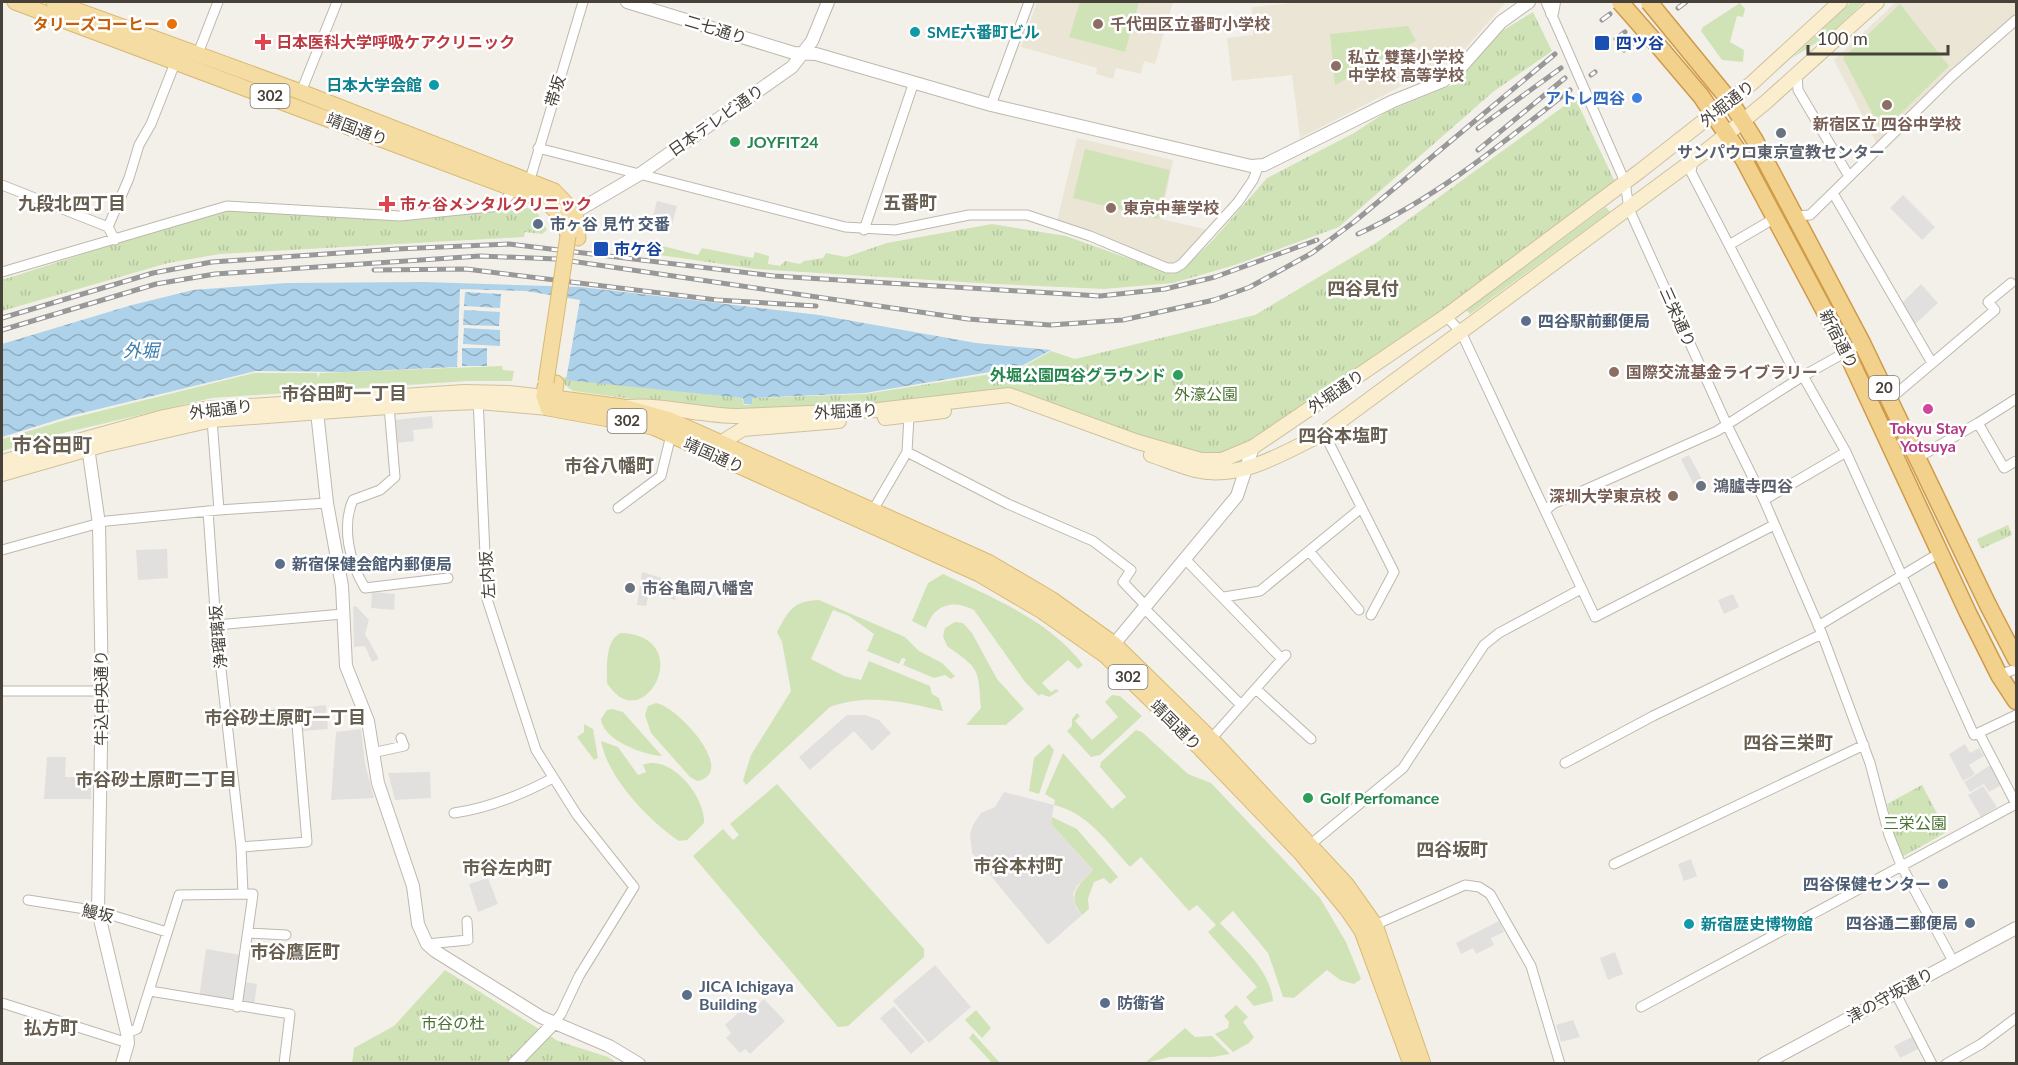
<svg xmlns="http://www.w3.org/2000/svg" width="2018" height="1065" font-family="Lato,'Noto Sans JP',sans-serif">
	<style>
		.education { fill: #ebe5d5 }
		.green { fill: #d0e3b7 }
		.park { fill: url(#park-tufts) }
		.parking { fill: #e2e0de }
		.water { fill: url(#water-waves) }
		.lines { fill: none; stroke-linecap: round; stroke-linejoin: round }
		.minor-casing { stroke: #beb8ad; stroke-width: 11 }
		.tertiary-casing { stroke: #beb8ad; stroke-width: 14 }
		.secondary-casing { stroke: #cec19e; stroke-width: 16 }
		.primary-casing { stroke: #d9b973; stroke-width: 17 }
		.trunk-casing { stroke: #cf9b49; stroke-width: 19 }
		.minor { stroke: #fff; stroke-width: 9 }
		.tertiary { stroke: #fff; stroke-width: 12 }
		.secondary { stroke: #faeece; stroke-width: 14 }
		.primary { stroke: #f5dca2; stroke-width: 15 }
		.trunk { stroke: #f2d18d; stroke-width: 16 }
		.rail-casing { stroke: #989898; stroke-width: 5 }
		.rail { stroke: #fff; stroke-width: 3; stroke-dasharray: 9; stroke-linecap: butt }
		.minor-bridge-casing { stroke: #beb8ad; stroke-width: 11; stroke-linecap: butt }
		.primary-bridge-casing { stroke: #d9b973; stroke-width: 17; stroke-linecap: butt }
		.trunk-bridge-casing { stroke: #cf9b49; stroke-width: 19; stroke-linecap: butt }
		.minor-bridge { stroke: #fff; stroke-width: 9 }
		.primary-bridge { stroke: #f5dca2; stroke-width: 15 }
		.trunk-bridge { stroke: #f2d18d; stroke-width: 16 }
		.food-dot { fill: #e8710a; stroke: #fff; stroke-width: 2 }
		.education-dot { fill: #8d6e63; stroke: #fff; stroke-width: 2 }
		.culture-dot { fill: #0f9aa8; stroke: #fff; stroke-width: 2 }
		.health-dot { fill: #e0444e; stroke: #fff; stroke-width: 2 }
		.transit-dot { fill: #1a4fb4; stroke: #fff; stroke-width: 2 }
		.shop-dot { fill: #3f7fe0; stroke: #fff; stroke-width: 2 }
		.worship-dot { fill: #6b7280; stroke: #fff; stroke-width: 2 }
		.leisure-dot { fill: #2e9e5b; stroke: #fff; stroke-width: 2 }
		.service-dot { fill: #5c6f8a; stroke: #fff; stroke-width: 2 }
		.hotel-dot { fill: #d1479c; stroke: #fff; stroke-width: 2 }
		.labels { text-anchor: middle; stroke-width: 5; stroke-linejoin: round; paint-order: stroke }
		.shield { fill: #fff; stroke: #7e7a74; stroke-width: 1.5 }
		.shield-label { font-size: 15px; font-weight: bold; fill: #474139 }
		.food-label { font-size: 16px; font-weight: bold; fill: #c56008; stroke: #fff; text-anchor: end }
		.education-label { font-size: 16px; font-weight: bold; fill: #785e54; stroke: #fff; text-anchor: start }
		.street-label { font-size: 16px; fill: #474139; stroke: #fff }
		.culture-label { font-size: 16px; font-weight: bold; fill: #0d838f; stroke: #fff; text-anchor: start }
		.health-label { font-size: 16px; font-weight: bold; fill: #be3a42; stroke: #fff; text-anchor: start }
		.transit-label { font-size: 16px; font-weight: bold; fill: #164399; stroke: #fff; text-anchor: start }
		.shop-label { font-size: 16px; font-weight: bold; fill: #366cbe; stroke: #fff; text-anchor: end }
		.leisure-label { font-size: 16px; font-weight: bold; fill: #27864d; stroke: #fff; text-anchor: start }
		.worship-label { font-size: 16px; font-weight: bold; fill: #5b616d; stroke: #fff; text-anchor: start }
		.service-label { font-size: 16px; font-weight: bold; fill: #4e5e75; stroke: #fff; text-anchor: start }
		.park-label { font-size: 16px; fill: #4b7331; stroke: #fff }
		.hotel-label { font-size: 16px; font-weight: bold; fill: #b23c85; stroke: #fff }
		.neighbourhood-label { font-size: 18px; font-weight: bold; fill: #685f51; stroke: #fff }
		.water-label { font-size: 18px; font-style: italic; fill: #3c7ca9; stroke: #fff }
		.quarter-label { font-size: 20px; font-weight: bold; fill: #685f51; stroke: #fff }
	</style>
	<defs>
		<pattern id="park-tufts" width="24" height="20" patternUnits="userSpaceOnUse" patternTransform="scale(1.5)"><rect width="24" height="20" fill="#d0e3b7"/><path d="M3 7l-1-3M5 7V3M7 7l1-3M15 17l-1-3M17 17v-4M19 17l1-3" fill="none" stroke="#b4c49e"/></pattern>
		<pattern id="water-waves" width="16" height="10" patternUnits="userSpaceOnUse" patternTransform="scale(1.5)"><rect width="16" height="10" fill="#add2ea"/><path d="M0 5q4-4 8 0t8 0" fill="none" stroke="#8facbf"/></pattern>
	</defs>
	<rect width="100%" height="100%" fill="#f3f0ea"/>
	<path class="education" d="M1037 2H1173L1155 64 1144 61 1141 74 1116 68 1113 79 1096 74 1097 68 1021 47Z
		M1304 2H1505V3L1458 57 1300 138 1292 75 1232 81 1227 38 1253 35 1252 7Z
		M1896 2H2016V14L1955 66 1877 144 1834 60Z
		M1077 138 1173 160 1161 219 1208 230 1182 260 1172 265 1057 221Z"/>
	<path class="green" d="M1080 2H1139L1125 52 1069 37Z
		M1851 2H1864L1829 35 1792 58Z
		M1740 3 1745 9 1743 17 1737 16 1730 42 1744 50 1743 62 1722 60 1701 31 1703 27Z
		M1900 4 1949 66 1882 132 1843 58Z
		M1408 26 1416 41 1335 85 1330 34Z
		M1085 149 1170 170 1159 219 1073 198Z
		M1606 207 1610 212 1607 214 1470 314 1466 310Z
		M502 366 503 370 514 371 512 381H468L212 398 59 434 2 451V439L72 418 254 373H317L318 378 320 373Z
		M943 574C991 597 1051 621 1083 665L1078 669 1068 660 1042 683 1051 692 1056 689 1059 691 1049 697 1041 694 1039 696 1025 682 974 610C953 599 934 604 926 628L912 621 928 583Z
		M819 600 905 637 919 651 942 663 955 676 951 679 945 675 934 678 903 665 906 659 902 658 899 664 867 651 874 634 849 616 833 610 811 659 844 676 861 680 869 661 930 686 932 694 939 698 943 711C905 702 867 693 830 707L746 785 743 780 751 755 791 691 782 642 777 632C789 610 793 601 819 600Z
		M955 622 963 623 972 633 997 679 1024 709 1006 725H966L981 708C978 667 980 670 947 646L943 636 945 628Z
		M621 633C699 636 643 741 607 683 607 668 605 639 621 633Z
		M1112 695 1120 696 1142 716 1100 755 1091 757 1067 731 1072 726V719L1077 713 1080 716 1075 721 1092 740 1118 717 1105 702Z
		M656 703C677 706 739 773 697 781L690 777 651 733 645 715 648 706Z
		M612 709 623 712 662 756C643 755 603 740 601 719L607 710Z
		M584 724 593 729 598 758 594 760 577 737 584 732Z
		M1136 730 1142 732 1188 774 1211 783 1320 898 1346 942 1361 979 1354 984 1340 980 1327 970 1294 998 1283 997 1268 953 1233 911 1220 923C1241 946 1270 969 1273 1001L1254 1006 1246 997 1257 987 1208 932 1216 925 1197 905 1189 911 1141 857 1130 867C1107 842 1088 813 1054 805L1055 800 1045 794 1063 753 1112 809 1126 797 1100 767 1101 762Z
		M601 741 618 747 638 775 646 772 643 765C671 753 706 798 704 823L687 840 679 841C649 821 607 777 601 741Z
		M1049 744 1054 750 1039 794 1029 791 1034 758Z
		M777 784 924 949V957L848 1026 838 1027 693 856 723 829 733 840 739 835 730 824Z
		M1052 817 1077 829 1118 877 1110 884 1104 878 1094 882 1088 899 1089 909 1082 915C1066 896 1078 885 1093 870L1051 824Z
		M1236 1005 1248 1017 1243 1022 1254 1037 1249 1043 1233 1052 1215 1034 1228 1028 1229 1022 1224 1016Z
		M976 1010 991 1028 982 1038 965 1020Z
		M1185 1028 1195 1037 1212 1036 1230 1054 1213 1057H1170L1145 1063Z
		M973 1033 1000 1063H992L969 1038Z"/>
	<path class="park" d="M1533 12 1552 51 1493 92 1339 227 1235 265 1173 283 1104 289 994 284 756 269 659 255V245L698 255 702 248 753 258 755 252 769 256 768 264 780 266 785 261 800 264 804 261 823 258 826 253 846 257 887 243 992 224 1066 236 1172 274 1182 270 1213 240 1267 178 1354 133 1386 112 1452 85 1502 31Z
		M1575 98 1617 186 1446 316 1231 455 1201 460 1009 391 902 406 715 410 573 391 565 385 562 377 742 398 744 405 752 404V398L865 394 1017 370 1051 351 1075 359 1255 315 1376 243Z
		M527 208 536 210 547 230 542 234 525 232 524 237 220 254 168 263 2 311V280L214 212 229 210 401 221Z
		M2008 525 2012 535 1981 549 1977 539Z
		M1922 785 1947 832 1902 857 1893 834 1887 804Z
		M445 970 558 1041 608 1057 617 1063 352 1064 354 1048 394 1026Z"/>
	<path class="parking" d="M1903 195 1935 227 1922 240 1890 208Z
		M657 201 677 206 671 228 651 223Z
		M1921 284 1938 303 1914 325 1902 303Z
		M432 416 433 428 413 430 414 441 396 443 394 420Z
		M1689 455 1703 481 1694 485 1681 459Z
		M167 549 168 578 138 580 136 550Z
		M642 572 679 583 675 600 649 593 646 606 637 605Z
		M372 592 395 594 394 610 371 608Z
		M1733 594 1739 607 1724 614 1718 600Z
		M356 606 369 620 365 634 379 659 372 662 365 646 354 647 353 607Z
		M326 705 328 729 302 731 300 708Z
		M847 715H865L879 720 891 733 872 751 854 731 810 770 799 757Z
		M361 729 365 764 374 798 331 800 336 732Z
		M1965 744 1970 753 1979 748 1984 756 1969 765 1975 774 1963 781 1949 754Z
		M47 757H66L65 777H91V799H44Z
		M1992 764 2003 784 1989 792 1984 784 1970 792 1964 782Z
		M430 772 431 798 395 800 388 773Z
		M1983 786 1997 807 1981 817 1968 795Z
		M1004 792 1054 805 1051 824 1093 870 1077 886 1073 894 1076 908 1082 915 1048 945 972 853 970 834 973 825 981 813 995 807Z
		M1691 859 1697 876 1684 881 1678 864Z
		M488 878 498 904 478 912 469 884Z
		M1499 921 1504 932 1491 938 1494 945 1476 954 1473 948 1461 954 1456 943Z
		M206 949 241 955 233 1004 199 998Z
		M1615 952 1623 974 1608 980 1600 958Z
		M935 965 971 1007 929 1043 893 1001Z
		M244 982 257 984 254 1006 241 1004Z
		M764 999 785 1021 750 1054 745 1049 740 1053 726 1038 731 1033 725 1025 751 1001 756 1006Z
		M894 1006 925 1042 911 1054 880 1018Z
		M1573 1020 1580 1037 1561 1042 1556 1025Z
		M1914 1036 1920 1048 1900 1058 1894 1046Z"/>
	<path class="water" d="M424 282 581 287 819 315 976 343 1051 350 1020 367 865 393 752 398V404H744L743 398 566 380 580 300 526 291 460 289 457 367 343 372 256 371 70 416 2 437V344L132 305 193 290 286 283Z
		M465 292 501 294 500 308 464 306Z
		M464 310 500 312 499 326 463 325Z
		M464 328 500 330V346L463 344Z
		M462 348H487V366H462Z"/>
	<g class="lines">
		<g class="minor-casing">
			<path id="minor" d="M1546 2 1562 38
				M197 56 218 2
				M1797 73 1798 90 1847 173 1852 174
				M301 92 337 2
				M1586 93 1625 182 1629 209 1727 425 1764 500 1822 634 1870 763 1889 835 1901 865 1953 961
				M991 105 1029 2
				M538 148 845 227 895 230 969 215H1027L1090 236 1167 268H1175L1182 264 1238 202 1253 180 1259 165
				M1693 160 1691 172 1729 245
				M2 185 108 227
				M528 186 583 2
				M1833 193 1932 363
				M1795 216 1810 215 1952 76 2016 20
				M1775 218 1729 245 1798 379
				M864 230 914 82
				M115 240 108 227 129 178 139 145 151 124 177 58
				M2 272 227 206 400 216 500 206 513 191H519
				M1446 316 1461 332 1595 617 1774 525
				M1803 376 1846 452 1974 735 2016 715
				M478 398 487 599 536 750 577 815 634 887 579 976 561 1014 553 1024
				M1890 399 1995 310 1988 302 2011 283
				M389 406 395 477 380 490 353 500C341 527 350 564 365 588L448 578
				M1978 423 2016 399
				M1324 433 1394 572 1371 615
				M907 452 1008 504 1093 541 1131 570 1123 582 1146 606
				M1919 457 1978 423 2004 468 2016 461
				M1764 500 1846 452
				M618 508 661 476 671 435
				M219 510 327 503
				M873 510 907 452 909 416
				M208 511 216 625 241 847 243 893
				M1545 511 1553 504 1717 431 1803 376 1862 343
				M2 550 107 521 219 510 212 420
				M1309 551 1359 610
				M1185 559 1282 659 1286 655
				M1224 597 1260 591 1360 509
				M1144 608 1241 705
				M216 625 343 614
				M1818 626 1941 552
				M1999 675 2016 669
				M1256 689 1311 739
				M2 691H102
				M226 720 296 713 307 842 241 847
				M1979 733 2016 804
				M1211 739 1282 659
				M372 753 404 746 401 738
				M1565 763 1653 716 1822 634
				M454 813C489 808 523 794 553 778
				M1311 844 1403 768 1484 645 1499 633 1581 589
				M1614 864 1864 745
				M28 900 98 911 167 932
				M1375 925 1465 885 1479 887 1490 894 1531 966 1560 1064
				M248 933 286 935
				M427 944 468 940 467 921
				M150 991 290 1014 284 1064
				M1895 992 1932 1064
				M2 1003 128 1043
				M1641 1007 2016 804
				M127 1033 137 1029 179 895 253 894 237 1007
				M1946 1064 1981 1044 2016 1018"/>
		</g>
		<g class="tertiary-casing">
			<path id="tertiary" d="M627 2 794 53 816 54 991 105 1251 166 1264 165 1391 102 1443 81 1462 66 1501 22 1529 2
				M1552 13 1554 2
				M567 217 640 174 792 67 812 41 828 2
				M317 412 327 503 342 586 346 666 368 721 378 783 413 886 418 924 427 944 435 951 541 1017 609 1046 639 1064
				M87 440 99 524 102 691 98 911 127 1033 128 1043 122 1064
				M1110 649 1237 496 1253 447
				M514 1064 553 1024
				M1764 1064 2016 928"/>
		</g>
		<g class="secondary-casing">
			<path id="secondary" d="M628 407C665 404 701 416 738 416L878 410 1009 395 1138 442 1201 460H1222L1253 447 1446 316 1640 171 1752 83 1840 2
				M885 418 944 411
				M714 447 743 429 839 421
				M1151 455C1166 460 1180 466 1195 470 1241 481 1285 452 1324 433L1711 147 1766 102 1877 2
				M2 462 164 417 203 409 464 392 509 393 554 398 548 408 478 402 428 404 212 420 103 445 2 474"/>
		</g>
		<g class="primary-casing">
			<path id="primary" d="M15 2 546 201 564 219 568 236
				M54 2 301 92 554 191 575 213 578 238
				M556 383 554 398 623 407 670 420 988 562 1051 599 1114 644 1211 739 1346 884 1375 925 1423 1064
				M545 387 544 396 548 408 653 427 979 574 1042 611 1105 655 1201 749 1301 853 1347 909 1362 931 1411 1064"/>
		</g>
		<g class="trunk-casing">
			<path id="trunk" d="M1672 30 1730 101 1754 139 1862 343 1988 605 2016 659
				M1656 43 1701 96 1744 160 1846 351 1968 613 1999 675 2016 701"/>
		</g>
		<use href="#minor" class="minor"/>
		<use href="#tertiary" class="tertiary"/>
		<use href="#secondary" class="secondary"/>
		<use href="#primary" class="primary"/>
		<use href="#trunk" class="trunk"/>
		<g class="rail-casing">
			<path id="rail" d="M1678 8 1686 2
				M1602 20 1610 14
				M1616 39 1625 32
				M1624 50 1634 42
				M1591 75 1595 72
				M1478 128 1561 68
				M1478 150 1565 78
				M1358 234C1436 198 1503 143 1570 90
				M374 270 466 269 717 300 816 306
				M2 318 153 273 212 262 397 249 509 244 774 276 1100 296 1165 289 1215 277 1317 240
				M2 330 156 284 215 274 480 256 557 259 968 319 1050 325 1123 320 1214 300 1250 287 1312 253 1354 222 1555 54"/>
		</g>
		<use href="#rail" class="rail"/>
		<g class="minor-bridge-casing">
			<path id="minor-bridge" d="M1562 38 1586 93"/>
		</g>
		<g class="primary-bridge-casing">
			<path id="primary-bridge" d="M546 382 568 236"/>
		</g>
		<g class="trunk-bridge-casing">
			<path id="trunk-bridge" d="M1620 2 1656 43
				M1649 2 1672 30"/>
		</g>
		<use href="#minor-bridge" class="minor-bridge"/>
		<use href="#primary-bridge" class="primary-bridge"/>
		<use href="#trunk-bridge" class="trunk-bridge"/>
	</g>
	<circle class="food-dot" cx="172" cy="24" r="6"/>
	<g class="education-dot">
		<circle cx="1098" cy="24" r="6"/>
		<circle cx="1336" cy="66" r="6"/>
		<circle cx="1887" cy="105" r="6"/>
		<circle cx="1111" cy="208" r="6"/>
		<circle cx="1614" cy="372" r="6"/>
		<circle cx="1673" cy="496" r="6"/>
	</g>
	<g class="culture-dot">
		<circle cx="915" cy="32" r="6"/>
		<circle cx="434" cy="85" r="6"/>
		<circle cx="1689" cy="924" r="6"/>
	</g>
	<g class="health-dot">
		<path d="M260 33h6v6h6v6h-6v6h-6v-6h-6v-6h6z"/>
		<path d="M384 195h6v6h6v6h-6v6h-6v-6h-6v-6h6z"/>
	</g>
	<g class="transit-dot">
		<rect x="1594" y="35" width="16" height="16" rx="3"/>
		<rect x="593" y="241" width="16" height="16" rx="3"/>
	</g>
	<circle class="shop-dot" cx="1637" cy="98" r="6"/>
	<g class="worship-dot">
		<circle cx="1781" cy="133" r="6"/>
		<circle cx="1701" cy="486" r="6"/>
		<circle cx="630" cy="588" r="6"/>
	</g>
	<g class="leisure-dot">
		<circle cx="735" cy="142" r="6"/>
		<circle cx="1178" cy="375" r="6"/>
		<circle cx="1308" cy="798" r="6"/>
	</g>
	<g class="service-dot">
		<circle cx="538" cy="224" r="6"/>
		<circle cx="1526" cy="321" r="6"/>
		<circle cx="280" cy="564" r="6"/>
		<circle cx="1943" cy="884" r="6"/>
		<circle cx="1970" cy="923" r="6"/>
		<circle cx="687" cy="995" r="6"/>
		<circle cx="1105" cy="1003" r="6"/>
	</g>
	<circle class="hotel-dot" cx="1928" cy="409" r="6"/>
	<g class="labels">
		<g class="shield">
			<rect x="250.5" y="84" width="39" height="24" rx="4.5"/>
			<rect x="1869" y="376" width="30" height="24" rx="4.5"/>
			<rect x="607.5" y="409" width="39" height="24" rx="4.5"/>
			<rect x="1108.5" y="665" width="39" height="24" rx="4.5"/>
		</g>
		<g class="shield-label">
			<text x="270" y="101">302</text>
			<text x="1884" y="393">20</text>
			<text x="627" y="426">302</text>
			<text x="1128" y="682">302</text>
		</g>
		<g class="food-label">
			<text x="160" y="30">タリーズコーヒー</text>
		</g>
		<g class="education-label">
			<text x="1110" y="30">千代田区立番町小学校</text>
			<text x="1348" y="63">私立 雙葉小学校<tspan x="1348" dy="18">中学校 高等学校</tspan></text>
			<text x="1887" y="130" text-anchor="middle">新宿区立 四谷中学校</text>
			<text x="1123" y="214">東京中華学校</text>
			<text x="1626" y="378">国際交流基金ライブラリー</text>
			<text x="1661" y="502" text-anchor="end">深圳大学東京校</text>
		</g>
		<g class="street-label">
			<text transform="translate(716 29) rotate(17)" y="6">二七通り</text>
			<text transform="translate(555 91) rotate(-73)" y="6">帯坂</text>
			<text transform="translate(1727 103) rotate(-38)" y="6">外堀通り</text>
			<text transform="translate(716 120) rotate(-35)" y="6">日本テレビ通り</text>
			<text transform="translate(357 129) rotate(21)" y="6">靖国通り</text>
			<text transform="translate(1678 317) rotate(66)" y="6">三栄通り</text>
			<text transform="translate(1839 339) rotate(63)" y="6">新宿通り</text>
			<text transform="translate(1336 391) rotate(-34)" y="6">外堀通り</text>
			<text transform="translate(221 409) rotate(-7)" y="6">外堀通り</text>
			<text transform="translate(846 411) rotate(-3)" y="6">外堀通り</text>
			<text transform="translate(714 455) rotate(24)" y="6">靖国通り</text>
			<text transform="translate(487 575) rotate(-94)" y="6">左内坂</text>
			<text transform="translate(218 637) rotate(-95)" y="6">浄瑠璃坂</text>
			<text transform="translate(101 698) rotate(-90)" y="6">牛込中央通り</text>
			<text transform="translate(1176 725) rotate(45)" y="6">靖国通り</text>
			<text transform="translate(98 913) rotate(13)" y="6">鰻坂</text>
			<text transform="translate(1890 995) rotate(-29)" y="6">津の守坂通り</text>
		</g>
		<g class="culture-label">
			<text x="927" y="38">SME六番町ビル</text>
			<text x="422" y="91" text-anchor="end">日本大学会館</text>
			<text x="1701" y="930">新宿歴史博物館</text>
		</g>
		<g class="health-label">
			<text x="276" y="48">日本医科大学呼吸ケアクリニック</text>
			<text x="400" y="210">市ヶ谷メンタルクリニック</text>
		</g>
		<g class="transit-label">
			<text x="1616" y="49">四ツ谷</text>
			<text x="614" y="255">市ケ谷</text>
		</g>
		<g class="shop-label">
			<text x="1625" y="104">アトレ四谷</text>
		</g>
		<g class="leisure-label">
			<text x="747" y="148">JOYFIT24</text>
			<text x="1166" y="381" text-anchor="end">外堀公園四谷グラウンド</text>
			<text x="1320" y="804">Golf Perfomance</text>
		</g>
		<g class="worship-label">
			<text x="1781" y="158" text-anchor="middle">サンパウロ東京宣教センター</text>
			<text x="1713" y="492">鴻臚寺四谷</text>
			<text x="642" y="594">市谷亀岡八幡宮</text>
		</g>
		<g class="service-label">
			<text x="550" y="230">市ヶ谷 見竹 交番</text>
			<text x="1538" y="327">四谷駅前郵便局</text>
			<text x="292" y="570">新宿保健会館内郵便局</text>
			<text x="1931" y="890" text-anchor="end">四谷保健センター</text>
			<text x="1958" y="929" text-anchor="end">四谷通二郵便局</text>
			<text x="699" y="992">JICA Ichigaya<tspan x="699" dy="18">Building</tspan></text>
			<text x="1117" y="1009">防衛省</text>
		</g>
		<g class="park-label">
			<text x="1206" y="400">外濠公園</text>
			<text x="1915" y="829">三栄公園</text>
			<text x="453" y="1029">市谷の杜</text>
		</g>
		<g class="hotel-label">
			<text x="1928" y="434">Tokyu Stay<tspan x="1928" dy="18">Yotsuya</tspan></text>
		</g>
		<g class="neighbourhood-label">
			<text x="910" y="209">五番町</text>
			<text x="72" y="210">九段北四丁目</text>
			<text x="1363" y="295">四谷見付</text>
			<text x="344" y="400">市谷田町一丁目</text>
			<text x="1343" y="442">四谷本塩町</text>
			<text x="609" y="472">市谷八幡町</text>
			<text x="285" y="724">市谷砂土原町一丁目</text>
			<text x="1788" y="749">四谷三栄町</text>
			<text x="156" y="786">市谷砂土原町二丁目</text>
			<text x="1452" y="856">四谷坂町</text>
			<text x="1018" y="872">市谷本村町</text>
			<text x="507" y="874">市谷左内町</text>
			<text x="295" y="958">市谷鷹匠町</text>
			<text x="51" y="1034">払方町</text>
		</g>
		<g class="water-label">
			<text x="141" y="357">外堀</text>
		</g>
		<g class="quarter-label">
			<text x="52" y="452">市谷田町</text>
		</g>
	</g>
	<rect width="2018" height="1065" fill="none" stroke="#474139" stroke-width="6"/>
	<path d="M1808 45v9h140v-9" fill="none" stroke="#474139" stroke-width="3"/>
	<text x="1817" y="45" font-size="18" fill="#474139" stroke="#ffffff" stroke-width="4.5" paint-order="stroke">100 m</text>
</svg>
